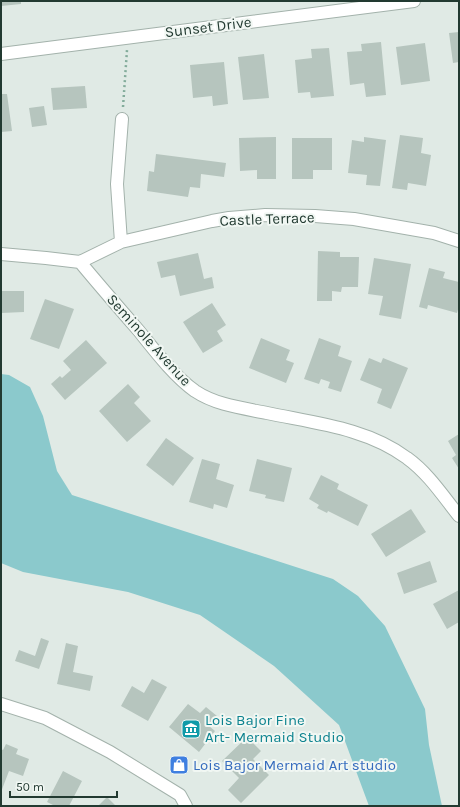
<svg xmlns="http://www.w3.org/2000/svg" width="460" height="807" font-family="Karla,sans-serif">
	<style>
		.water { fill: #8bc9cc }
		.building { fill: #b6c5be }
		.lines { fill: none; stroke-linecap: round; stroke-linejoin: round }
		.minor-casing { stroke: #a3b2ab; stroke-width: 14 }
		.tertiary-casing { stroke: #a3b2ab; stroke-width: 14 }
		.path { stroke: #83ac9b; stroke-width: 2.5; stroke-dasharray: 2 3; stroke-linecap: butt }
		.minor { stroke: #fff; stroke-width: 12 }
		.tertiary { stroke: #fff; stroke-width: 12 }
		.labels { text-anchor: middle; stroke-width: 4; stroke-linejoin: round; paint-order: stroke }
		.street-label { font-size: 15px; fill: #223a31; stroke: #f1f7f3 }
		.culture-label { font-size: 15px; fill: #0d838f; stroke: #f1f7f3; text-anchor: start }
		.shop-label { font-size: 15px; fill: #366cbe; stroke: #f1f7f3; text-anchor: start }
	</style>
	<rect width="100%" height="100%" fill="#e0eae5"/>
	<path class="water" d="M1 374 9 375 30 387 43 416 57 471 72 495 333 579 358 596 385 626 425 709 429 745 442 806H369L339 725 274 666 200 615 128 592 23 572 1 563Z"/>
	<path class="building" d="M1 1H21V4L1 6Z
		M459 32V62L453 63 449 33Z
		M381 42 386 95 366 97 364 83 350 85 347 52 362 51 361 44Z
		M425 43 430 81 401 85 396 47Z
		M329 48 334 96 311 98 310 92 298 93 295 60 312 58 311 49Z
		M264 54 269 98 243 100 238 57Z
		M224 62 228 104 213 106 212 96 193 98 190 65Z
		M85 86 87 108 53 110 51 88Z
		M1 94H7L12 131 1 132Z
		M44 106 47 125 32 127 29 108Z
		M400 135 423 138 421 153 431 155 426 186 408 183 407 190 392 188Z
		M276 137V179H257V170L240 171 239 138Z
		M364 137 386 140 380 186 366 185 367 175 348 173 352 140 364 142Z
		M292 138H332V170H313V179H292Z
		M156 154 226 163 224 177 201 174 200 188 190 187 188 197 147 191 149 171 154 172Z
		M318 251 340 252V257H359L358 287H342L341 292 332 291V301H317Z
		M198 253 204 279 212 277 214 288 180 296 175 275 161 278 157 262Z
		M374 258 411 264 401 319 379 315 383 296 368 294Z
		M429 268 445 272 443 278 459 282V306L457 313 428 305 427 309 419 307Z
		M1 291H24V312L1 313Z
		M45 299 74 309 59 349 30 339Z
		M212 303 226 325 217 331 223 341 203 353 183 322Z
		M261 338 290 350 286 360 294 363 286 383 249 368Z
		M319 338 341 346 338 356 352 361 341 392 328 388 330 382 321 379 319 384 304 379Z
		M86 340 107 363 65 400 51 384 60 376 62 378 71 370 63 361Z
		M369 358 381 363 383 358 408 368 391 409 377 403 382 389 360 380Z
		M128 384 140 397 134 403 151 421 127 442 99 411Z
		M459 434V469L452 458 456 455 448 441Z
		M166 438 194 458 173 486 146 465Z
		M202 459 220 464 216 479 234 485 227 508 214 504 213 509 189 502Z
		M257 459 292 468 284 502 265 498 266 495 249 491Z
		M321 475 339 484 337 489 368 505 358 526 328 511 327 513 317 508 319 505 309 499Z
		M411 509 426 532 386 557 371 534Z
		M430 561 437 582 404 594 397 573Z
		M459 590V622L447 629 433 604Z
		M41 638 49 641 39 669 15 661 19 650 35 656Z
		M66 643 78 646 73 672 93 676 90 691 57 684Z
		M152 679 167 687 148 721 121 706 132 686 144 693Z
		M188 704 200 713 206 707 217 716 209 726 215 731 199 752 169 727Z
		M247 737 261 751 253 759 269 775 241 803 228 790 239 778 222 761Z
		M6 744 18 749 16 754 29 759 23 776 9 771 1 792V749L3 750Z
		M63 771 82 781 69 806H55L47 802Z
		M107 797 116 806H98Z"/>
	<g class="lines">
		<g class="minor-casing">
			<path id="minor" d="M1 54 414 1
				M121 242 117 184 122 119
				M1 254 46 258 80 262
				M80 262C99 285 119 308 139 331 155 351 174 376 195 391 216 405 242 408 267 413 314 423 367 428 407 458 428 473 443 496 459 516
				M80 262 121 242 212 221 229 218 265 215 315 216 354 219 434 233 459 241"/>
		</g>
		<g class="tertiary-casing">
			<path id="tertiary" d="M1 704 45 718 110 752 180 795 186 806"/>
		</g>
		<path class="path" d="M123 107 127 50"/>
		<use href="#minor" class="minor"/>
		<use href="#tertiary" class="tertiary"/>
	</g>
	<defs>
		<g id="museum-square" transform="scale(1)"><rect x="-9" y="-9" width="18" height="18" rx="4" fill="#0f9aa8" stroke="#f1f7f3"/><path d="M0-6L6-3V-2H-6V-3ZM-5-1h2V3h-2ZM-1-1h2V3h-2ZM3-1h2V3H3ZM-6 4H6V6H-6Z" fill="#fff"/></g>
		<g id="shop-square" transform="scale(1)"><rect x="-9" y="-9" width="18" height="18" rx="4" fill="#3f7fe0" stroke="#f1f7f3"/><path d="M-5-2.5h2.3a2.7 3.5 0 0 1 5.4 0H5L5.5 6h-11ZM-1.5-2.5h3a1.5 2.3 0 0 0-3 0Z" fill="#fff"/></g>
	</defs>
	<g fill-rule="evenodd">
		<use href="#museum-square" x="191" y="729"/>
		<use href="#shop-square" x="179" y="765"/>
	</g>
	<g class="labels">
		<g class="street-label">
			<text transform="translate(208 27) rotate(-7)" y="5">Sunset Drive</text>
			<text transform="translate(267 219) rotate(-2)" y="5">Castle Terrace</text>
			<text transform="translate(149 340) rotate(48)" y="5">Seminole Avenue</text>
		</g>
		<g class="culture-label">
			<text x="205" y="725">Lois Bajor Fine<tspan x="205" dy="17">Art- Mermaid Studio</tspan></text>
		</g>
		<g class="shop-label">
			<text x="193" y="770">Lois Bajor Mermaid Art studio</text>
		</g>
	</g>
	<rect width="460" height="807" fill="none" stroke="#223a31" stroke-width="4"/>
	<path d="M10 791v6h107v-6" fill="none" stroke="#223a31" stroke-width="2"/>
	<text x="16" y="791" font-size="12" fill="#223a31" stroke="#f1f7f3" stroke-width="3" paint-order="stroke">50 m</text>
</svg>
